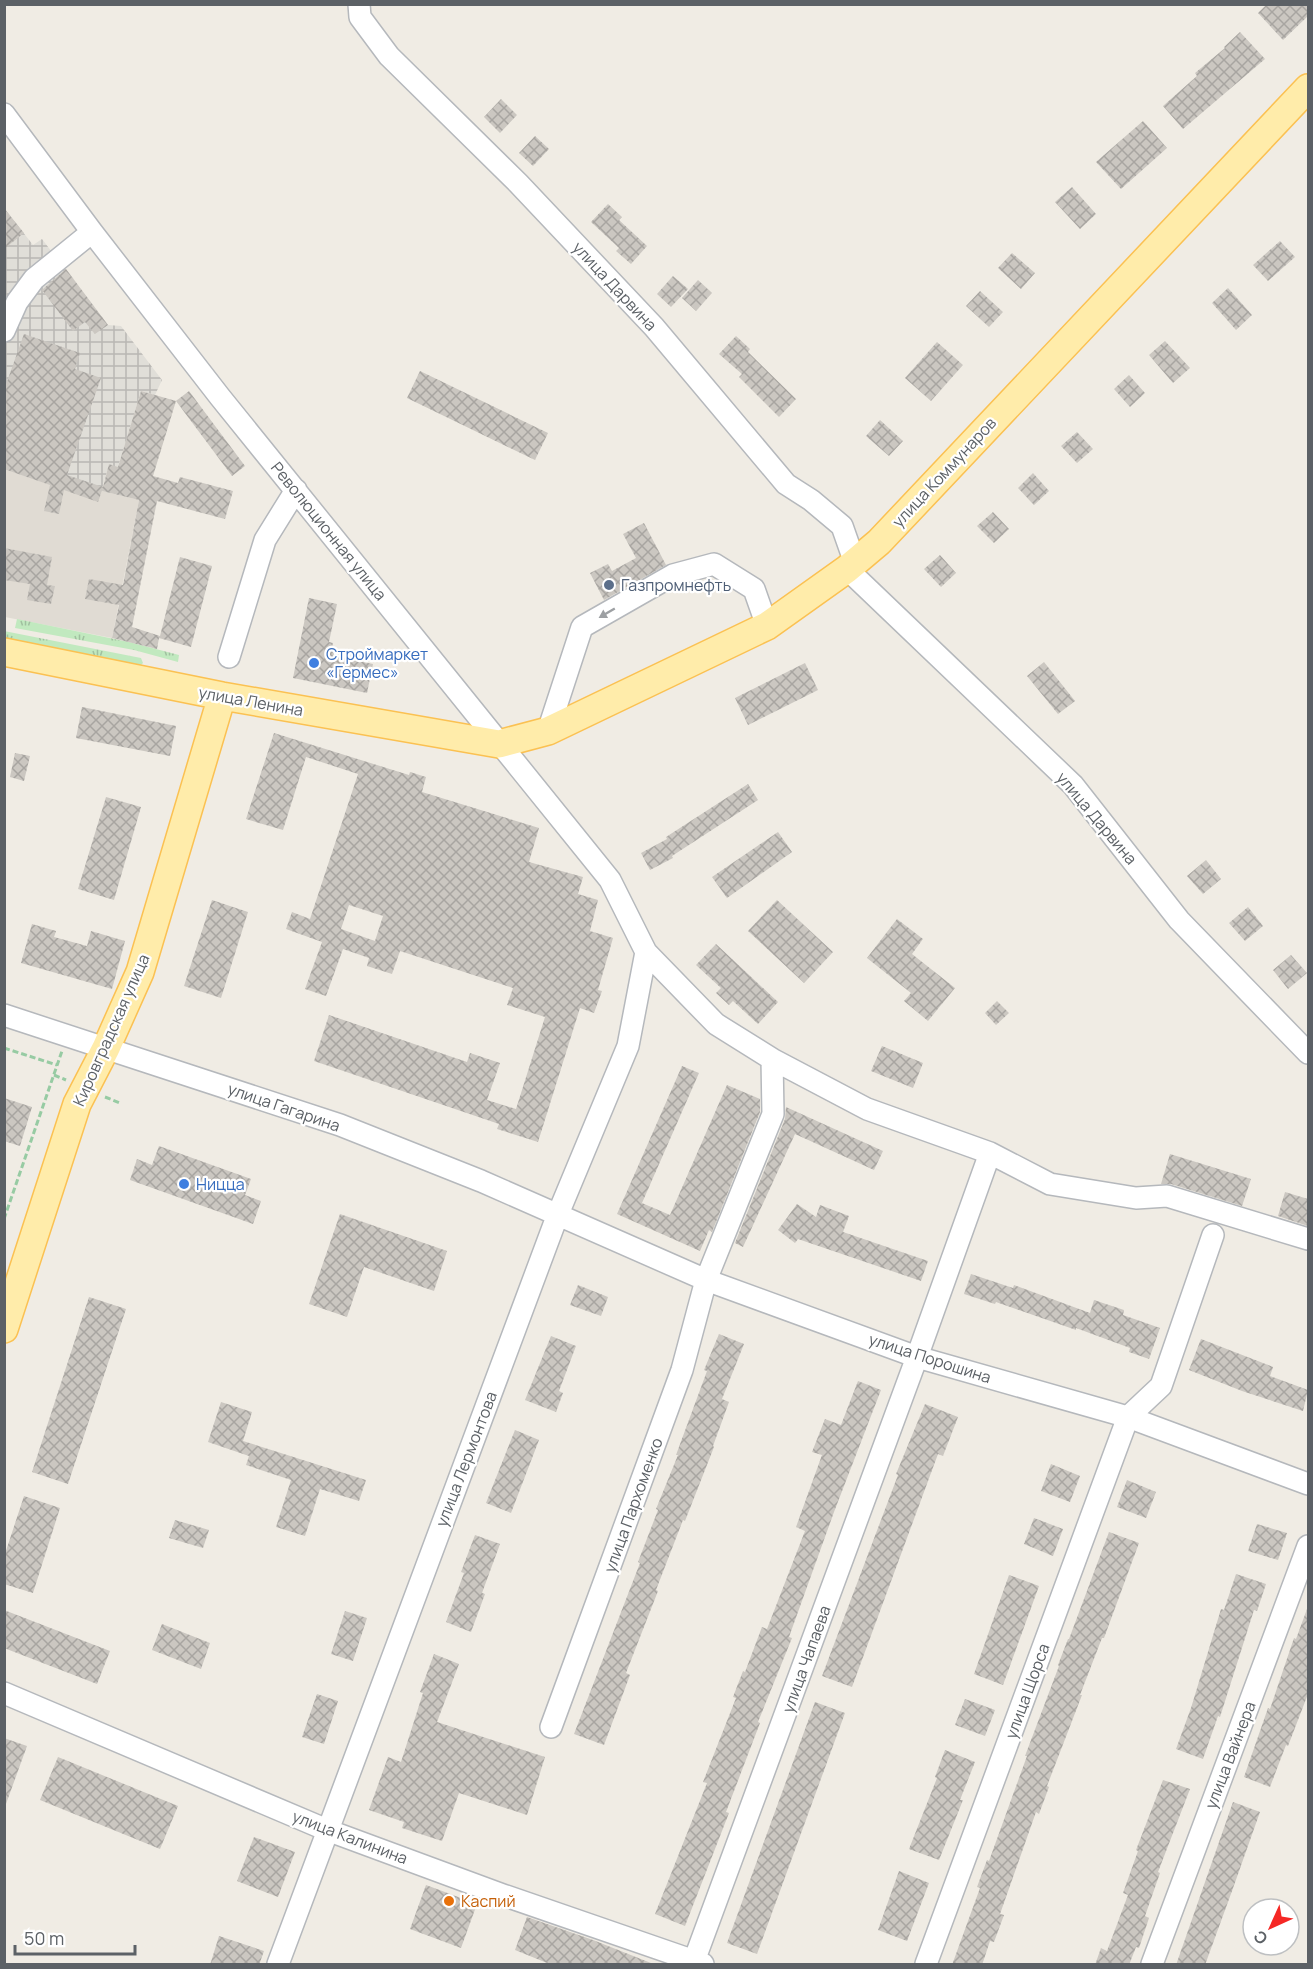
<svg xmlns="http://www.w3.org/2000/svg" width="1313" height="1969" font-family="Manrope,sans-serif">
	<style>
		.industrial { fill: url(#industrial-grid) }
		.education { fill: #e0dbd3 }
		.grass { fill: url(#grass-tufts) }
		.building { fill: url(#building-cross-hatch); fill-rule: evenodd }
		.lines { fill: none; stroke-linecap: round; stroke-linejoin: round }
		.minor-casing { stroke: #b5b8bc; stroke-width: 24 }
		.major-casing { stroke: #fbc152; stroke-width: 30 }
		.path { stroke: #97cba3; stroke-width: 3; stroke-dasharray: 6 3; stroke-linecap: butt }
		.minor { stroke: #fff; stroke-width: 21 }
		.major { stroke: #ffecaa; stroke-width: 27 }
		.oneway { fill: #9da0a3 }
		.service-dot { fill: #5c6f8a; stroke: #fff; stroke-width: 2 }
		.shop-dot { fill: #3f7fe0; stroke: #fff; stroke-width: 2 }
		.food-dot { fill: #e8710a; stroke: #fff; stroke-width: 2 }
		.labels { text-anchor: middle; stroke-width: 4.5; stroke-linejoin: round; paint-order: stroke }
		.street-label { font-size: 16px; fill: #5c6166; stroke: #fff }
		.service-label { font-size: 16px; fill: #4e5e75; stroke: #fff; text-anchor: start }
		.shop-label { font-size: 16px; fill: #366cbe; stroke: #fff; text-anchor: start }
		.food-label { font-size: 16px; fill: #c56008; stroke: #fff; text-anchor: start }
	</style>
	<defs>
		<pattern id="industrial-grid" width="8" height="8" patternUnits="userSpaceOnUse" patternTransform="scale(1.5)"><rect width="8" height="8" fill="#e0ded8"/><path d="M0 4h8M4 0v8" fill="none" stroke="#b9b7b3"/></pattern>
		<pattern id="grass-tufts" width="24" height="20" patternUnits="userSpaceOnUse" patternTransform="scale(1.5)"><rect width="24" height="20" fill="#c1e9bf"/><path d="M3 7l-1-3M5 7V3M7 7l1-3M15 17l-1-3M17 17v-4M19 17l1-3" fill="none" stroke="#a0c09f"/></pattern>
		<pattern id="building-cross-hatch" width="8" height="8" patternUnits="userSpaceOnUse" patternTransform="scale(1.5)"><rect width="8" height="8" fill="#cbc7c1"/><path d="M0 0l8 8M0 8l8-8" fill="none" stroke="#a8a5a1"/></pattern>
	</defs>
	<rect width="100%" height="100%" fill="#f0ece4"/>
	<path class="industrial" d="M4 208 33 245 42 239 108 325 121 326 162 380 155 395 141 391 118 467 109 465 98 502 5 469Z"/>
	<path class="education" d="M5 469 98 501 102 491 139 500 112 638 5 617Z"/>
	<path class="grass" d="M17 619 129 642 179 655 178 662 134 650 15 628Z
		M4 631 141 658 143 663 139 667 5 641Z"/>
	<path class="building" d="M1267 4H1308V16L1283 40 1258 13Z
		M1240 32 1265 59 1183 129 1163 106 1197 76 1195 73 1225 48 1224 47Z
		M501 99 517 115 500 133 484 117Z
		M1143 121 1167 148 1121 189 1096 162Z
		M535 136 549 149 533 166 519 153Z
		M1072 187 1096 214 1080 229 1055 202Z
		M608 204 622 217 619 220 647 246 631 264 616 251 619 248 591 222Z
		M4 208 24 233 4 249Z
		M1280 241 1295 257 1268 281 1253 265Z
		M1012 253 1035 273 1021 289 998 268Z
		M66 269 108 325 95 334 85 322 73 331 42 290Z
		M673 276 688 289 671 307 657 294Z
		M698 280 712 293 696 311 682 298Z
		M1228 288 1252 315 1236 330 1212 303Z
		M980 291 1003 312 989 327 966 306Z
		M24 334 80 353 75 369 101 378 67 475 103 487 109 464 118 467 141 391 176 401 153 476 178 483 180 477 233 491 225 519 157 501 132 627 160 636 180 557 212 566 191 647 159 638 157 649 112 638 119 605 85 599 89 579 123 585 139 500 102 491 103 488 98 502 64 490 59 514 44 511 50 485 4 469V390Z
		M736 336 750 349 748 352 796 399 779 417 739 377 742 374 719 354Z
		M1165 341 1190 368 1173 383 1149 355Z
		M937 342 963 365 931 401 905 378Z
		M420 371 548 433 535 460 407 398Z
		M1129 375 1145 393 1130 407 1114 389Z
		M189 391 245 466 232 476 176 401Z
		M880 420 903 441 889 456 866 436Z
		M1077 432 1093 449 1077 463 1061 446Z
		M1033 473 1049 491 1034 505 1018 488Z
		M993 512 1009 529 994 543 977 526Z
		M644 523 666 565 604 600 590 573 608 564 612 571 636 558 623 534Z
		M4 548 52 557 47 585 55 586 51 604 27 600 30 584 4 580Z
		M940 555 956 573 941 587 924 569Z
		M309 598 337 604 329 642 333 643 331 651 339 653 338 657 373 664 367 693 293 678Z
		M1044 662 1075 701 1058 714 1027 676Z
		M805 663 818 690 748 725 735 698Z
		M82 707 176 726 170 756 76 738Z
		M274 733 409 775 410 772 426 777 422 792 539 828 529 862 583 877 578 894 598 900 590 931 613 938 598 990 602 991 594 1013 580 1008 538 1142 497 1129 499 1124 314 1061 329 1015 467 1062 470 1053 500 1063 487 1100 516 1109 545 1017 507 1005 513 988 400 951 392 974 367 966 369 958 343 949 326 996 305 989 322 942 286 929 292 912 310 919 358 774 306 757 283 830 246 819ZM349 905 383 916 375 941 341 929Z
		M15 753 30 756 24 781 10 777Z
		M748 784 758 800 672 856 673 858 650 870 641 853 667 839 666 837Z
		M106 797 141 807 114 900 78 889Z
		M778 832 792 852 727 898 712 877Z
		M1206 860 1221 879 1203 894 1187 876Z
		M212 900 248 912 221 998 184 986Z
		M777 900 833 952 804 983 748 931Z
		M1248 907 1263 926 1245 941 1229 923Z
		M897 919 923 939 912 954 955 988 928 1021 904 1001 911 993 867 958Z
		M32 924 56 931 54 937 87 946 91 931 125 941 112 989 21 963Z
		M716 944 778 1002 758 1024 733 1001 729 1005 716 993 721 988 696 965Z
		M1291 955 1307 973 1288 989 1273 970Z
		M997 1001 1009 1013 996 1025 985 1013Z
		M882 1046 923 1063 913 1088 871 1071Z
		M682 1066 699 1073 642 1203 670 1215 727 1085 760 1099V1112L712 1232 709 1230 700 1251 617 1214Z
		M4 1098 32 1107 20 1146 4 1141Z
		M786 1107 883 1151 874 1170 795 1134 743 1247 735 1243 785 1119Z
		M159 1146 251 1179 245 1195 261 1201 253 1224 130 1180 137 1159 152 1165Z
		M1170 1154 1251 1179 1242 1206 1171 1184H1161Z
		M1285 1192 1308 1199V1226L1278 1216Z
		M797 1204 816 1217 820 1205 849 1216 843 1232 928 1261 921 1281 798 1239 795 1243 778 1230Z
		M340 1214 447 1251 434 1291 364 1267 347 1317 309 1304Z
		M971 1274 1013 1288 1014 1285 1090 1313 1094 1300 1124 1310 1123 1315 1160 1328 1149 1359 1129 1352 1130 1348 1076 1328V1330L996 1302 995 1304 964 1294Z
		M578 1285 608 1297 601 1316 570 1305Z
		M89 1297 126 1309 68 1484 32 1472Z
		M719 1334 744 1344 722 1399 729 1402 713 1446 714 1447 685 1521 683 1520 656 1590 658 1591 626 1673 630 1675 604 1745 574 1734 640 1563 638 1562 658 1510 656 1509 678 1455H676L707 1371 704 1370Z
		M551 1336 576 1346 559 1391 563 1393 556 1412 525 1400Z
		M1201 1339 1273 1367 1270 1376 1308 1390 1303 1411 1242 1391 1189 1370Z
		M858 1381 881 1390 834 1512 789 1637 792 1638 758 1722 760 1723 726 1812 729 1813 685 1926 655 1914 707 1783 703 1782 736 1698 733 1697 743 1671 745 1672 762 1627 767 1629 805 1531 796 1527 822 1455 812 1452 825 1419 841 1425Z
		M221 1402 252 1412 243 1441 366 1480 359 1501 320 1489 305 1536 276 1527 291 1480 246 1465 249 1456 208 1442Z
		M925 1404 958 1417 943 1456 938 1454 852 1687 822 1676 898 1475 896 1474Z
		M515 1430 539 1440 511 1513 486 1503Z
		M1051 1464 1080 1476 1070 1502 1041 1491Z
		M1127 1480 1156 1492 1146 1518 1117 1507Z
		M24 1496 60 1508 33 1593 4 1584V1557Z
		M1034 1518 1063 1529 1053 1556 1024 1544Z
		M175 1520 209 1530 203 1548 169 1538Z
		M1257 1524 1287 1533 1278 1560 1248 1551Z
		M1109 1532 1139 1543 1104 1638H1102L1080 1695H1082L1047 1786 1049 1787 1039 1814 1036 1812 1000 1914 1004 1915 994 1942 990 1941 982 1965H952L980 1888 977 1887 987 1860 989 1861 1027 1756H1025L1059 1666 1058 1665 1068 1639H1069Z
		M475 1535 500 1544 482 1593 485 1594 471 1632 446 1622 464 1573 461 1572Z
		M1236 1574 1266 1584 1257 1611 1254 1610 1220 1717 1218 1716 1203 1759 1176 1749 1191 1708 1221 1609 1224 1610Z
		M1009 1575 1039 1586 1003 1685 974 1674Z
		M1307 1609 1308 1610V1694L1288 1746 1286 1745 1270 1787 1244 1777 1268 1708 1270 1709 1294 1638 1296 1639Z
		M4 1610 110 1651 97 1684 4 1648Z
		M345 1611 367 1618 353 1661 331 1654Z
		M162 1624 210 1643 201 1669 152 1650Z
		M434 1654 459 1664 437 1722 545 1757 527 1815 459 1793 442 1841 402 1828 404 1822 369 1810 388 1757 401 1762 423 1693 420 1692Z
		M317 1694 338 1701 324 1744 302 1737Z
		M965 1699 995 1710 985 1736 955 1725Z
		M815 1702 845 1713 757 1954 727 1943Z
		M4 1738 27 1746 6 1804H4Z
		M945 1750 975 1762 960 1800H963L939 1860 909 1849 937 1778 935 1777Z
		M58 1757 178 1806 160 1849 40 1800Z
		M1163 1780 1190 1789 1158 1872 1160 1873 1145 1916 1149 1918 1139 1948 1136 1947 1129 1965H1095L1101 1948 1107 1951 1128 1895 1123 1893 1138 1851 1136 1850Z
		M1233 1802 1260 1812 1232 1891 1205 1965H1176Z
		M254 1837 295 1852 278 1897 237 1881Z
		M899 1871 929 1883 907 1941 878 1930Z
		M426 1885 477 1904 461 1948 410 1929Z
		M527 1917 593 1940 656 1965H552L515 1950Z
		M219 1936 264 1951 259 1965H210Z"/>
	<g class="lines">
		<g class="minor-casing">
			<path id="minor" d="M359 4 360 17 389 56 518 183 654 327 786 484 811 500 842 526 855 563
				M4 114 92 232 220 397 610 880 646 952 716 1024 772 1059
				M4 331 17 302 34 279 92 232
				M847 569 1073 785 1179 920 1308 1053
				M229 657 265 540 296 490
				M548 731 582 627 673 575 714 564 754 589 767 626
				M4 1015 340 1125 481 1181 706 1280 917 1357 1128 1417 1308 1484
				M990 1153 1050 1184 1136 1198 1167 1196 1308 1239
				M4 1693 327 1830 503 1895 703 1964
				M551 1727 682 1370 706 1280 773 1114 772 1059 867 1109 990 1153 917 1357 694 1961
				M278 1964 558 1214 628 1046 646 952
				M926 1964 1128 1417 1161 1386 1213 1235
				M1152 1964 1308 1546"/>
		</g>
		<g class="major-casing">
			<path id="major" d="M4 652 222 696 499 744 548 731 767 626 847 569 879 542 1308 88
				M4 1329 77 1104 106 1048 140 972 222 696"/>
		</g>
		<path class="path" d="M4 1048 57 1065
			M54 1075 66 1080
			M105 1097 120 1103
			M4 1219 62 1051"/>
		<use href="#minor" class="minor"/>
		<use href="#major" class="major"/>
	</g>
	<defs><path id="oneway-solid" d="M-6-.8H1V-3.2L6.5 0L1 3.2V.8H-6Z" transform="scale(1.5)"/></defs>
	<use class="oneway" href="#oneway-solid" transform="translate(607 613) rotate(150)"/>
	<circle class="service-dot" cx="609" cy="585" r="6"/>
	<g class="shop-dot">
		<circle cx="314" cy="663" r="6"/>
		<circle cx="184" cy="1184" r="6"/>
	</g>
	<circle class="food-dot" cx="449" cy="1901" r="6"/>
	<g class="labels">
		<g class="street-label">
			<text transform="translate(615 286) rotate(47)" y="6">улица Дарвина</text>
			<text transform="translate(944 472) rotate(-47)" y="6">улица Коммунаров</text>
			<text transform="translate(329 531) rotate(51)" y="6">Революционная улица</text>
			<text transform="translate(251 701) rotate(10)" y="6">улица Ленина</text>
			<text transform="translate(1097 818) rotate(50)" y="6">улица Дарвина</text>
			<text transform="translate(111 1030) rotate(-66)" y="6">Кировградская улица</text>
			<text transform="translate(284 1107) rotate(19)" y="6">улица Гагарина</text>
			<text transform="translate(930 1358) rotate(18)" y="6">улица Порошина</text>
			<text transform="translate(466 1459) rotate(-69)" y="6">улица Лермонтова</text>
			<text transform="translate(633 1505) rotate(-70)" y="6">улица Пархоменко</text>
			<text transform="translate(806 1659) rotate(-70)" y="6">улица Чапаева</text>
			<text transform="translate(1027 1691) rotate(-70)" y="6">улица Щорса</text>
			<text transform="translate(1230 1755) rotate(-69)" y="6">улица Вайнера</text>
			<text transform="translate(350 1837) rotate(21)" y="6">улица Калинина</text>
		</g>
		<g class="service-label">
			<text x="621" y="591">Газпромнефть</text>
		</g>
		<g class="shop-label">
			<text x="326" y="660">Строймаркет<tspan x="326" dy="18">«Гермес»</tspan></text>
			<text x="196" y="1190">Ницца</text>
		</g>
		<g class="food-label">
			<text x="461" y="1907">Каспий</text>
		</g>
	</g>
	<rect width="1313" height="1969" fill="none" stroke="#5c6166" stroke-width="12"/>
	<g transform="translate(1271 1927) rotate(225)"><circle r="28" fill="#ffffff" stroke="#bec0c2" stroke-width="1.5"/>
	<path d="M0-4.5L10 22L0 15L-10 22Z" fill="#f52825"/>
	<text y="-9" font-size="16" font-weight="bold" text-anchor="middle" fill="#5c6166">С</text>
	</g>
	<path d="M15 1945v9h120v-9" fill="none" stroke="#5c6166" stroke-width="3"/>
	<text x="24" y="1945" font-size="18" fill="#5c6166" stroke="#ffffff" stroke-width="4.5" paint-order="stroke">50 m</text>
</svg>
